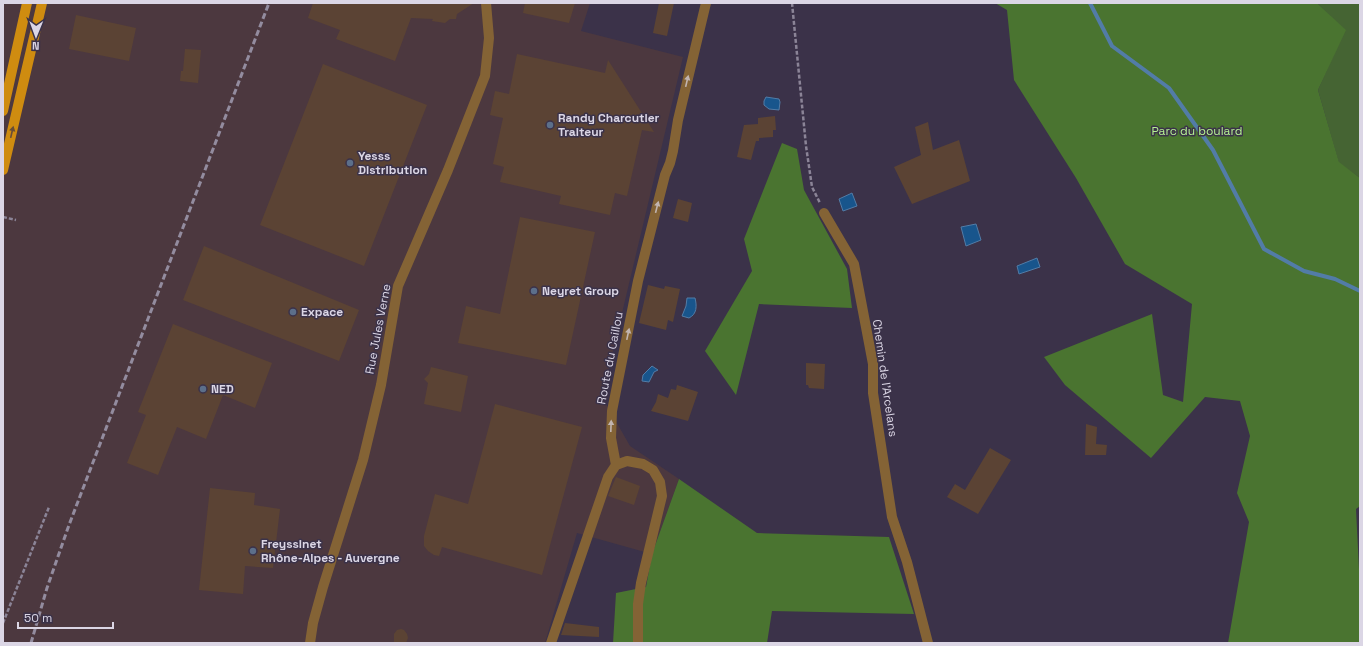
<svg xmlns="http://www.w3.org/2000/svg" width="1363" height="646" font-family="'Space Grotesk',sans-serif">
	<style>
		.industrial { fill: #4c383f }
		.green { fill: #456433 }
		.forest { fill: #4a7430 }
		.water { fill: #18558c; stroke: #527ca7 }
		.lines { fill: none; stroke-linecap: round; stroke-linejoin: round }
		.stream { stroke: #527ca7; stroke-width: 4 }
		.building { fill: #5b4334 }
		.path { stroke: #8b8497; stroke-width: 2.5; stroke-dasharray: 4 2; stroke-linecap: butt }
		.street { stroke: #846335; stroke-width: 10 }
		.primary { stroke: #cf8c10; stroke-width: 10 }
		.rail { stroke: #938c9f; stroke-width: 3; stroke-dasharray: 6 3; stroke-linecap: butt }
		.oneway { fill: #c1b4b0 }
		.oneway2 { fill: #674d38 }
		.service-dot { fill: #5c6f8a; stroke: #3b3249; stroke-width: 1.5 }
		.labels { text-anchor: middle; stroke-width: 3; stroke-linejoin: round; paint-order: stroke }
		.poi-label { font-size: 12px; font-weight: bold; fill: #dbd6e5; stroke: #3b3249; text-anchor: start }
		.park-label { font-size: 12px; fill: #b5f192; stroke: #3b3249 }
		.street-label { font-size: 12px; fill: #dbd6e5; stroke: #3b3249 }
	</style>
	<rect width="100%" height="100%" fill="#3b3249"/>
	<path class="industrial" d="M3 3H590L581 31 683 57 602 397 630 446 679 479 652 554 577 533 545 643H3Z"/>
	<path class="green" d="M1317 3H1360V178L1339 163 1318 90 1345 30Z"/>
	<path class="forest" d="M995 3H1317L1346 30 1318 90 1339 162 1360 178V506L1356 509 1360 589V643H1228L1249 522 1237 493 1250 436 1240 401 1205 397 1151 458 1065 385 1044 357 1152 314 1163 395 1183 402 1192 304 1125 264 1076 178 1014 80 1007 10Z
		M782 143 797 149 804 190 847 269 852 308 759 304 736 395 705 351 752 271 744 239Z
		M679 479 757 533 889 537 914 614 772 611 767 643H613L616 593 646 587 652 554Z"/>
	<path class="water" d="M766 97 779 99 780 102 779 110 769 109 764 105V101Z
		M852 193 857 206 843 211 839 199Z
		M976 224 981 240 966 246 961 227Z
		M1037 258 1040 267 1019 274 1017 266Z
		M687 298H695C697 306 697 314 689 318L682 316 686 306Z
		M652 366 658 370 654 372 649 382 642 381 643 375Z"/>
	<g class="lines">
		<path class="stream" d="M1090 3 1112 46 1169 88 1213 150 1264 249 1304 271 1335 279 1360 291"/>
	</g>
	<path class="building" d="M313 3H474L457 14 456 19H450L445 23 432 21 433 19 411 18 395 61 336 39 340 30 308 18Z
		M525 3H575L569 23 523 13Z
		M659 3H674L667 36 653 33Z
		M76 15 136 28 129 61 69 49Z
		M185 49 201 50 198 83 180 81 181 71H183Z
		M517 54 605 73 608 60 654 132 642 130 627 196 615 193 610 215 559 204 561 196 500 182 504 167 493 164 503 118 490 115 495 91 509 94Z
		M323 64 427 105 364 266 260 225Z
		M775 116 776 130H773V137L759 138V141H756L751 160 737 157 744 125 758 124V118Z
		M928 122 933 150 959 140 970 181 912 204 894 167 921 155 915 127Z
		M678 199 692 203 688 222 673 218Z
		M520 217 595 232 566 365 458 343 466 306 500 314Z
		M204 246 359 310 339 361 183 300Z
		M648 285 664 289 665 286 680 289 673 322 668 320 666 330 639 323Z
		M173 324 272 363 255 408 223 395 206 439 177 427 158 475 127 463 146 415 138 412Z
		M806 363 825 364 824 389 809 388 808 385H806Z
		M431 367 468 376 461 412 424 404 428 383 424 379 429 374Z
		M677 385 698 392 688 421 651 411 656 402 658 394 668 398 671 389 676 390Z
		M495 404 582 427 542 575 442 547 439 556 434 555 428 551 424 546V536L435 494 468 504Z
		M1086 424 1097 427 1096 444 1107 445 1106 455H1085Z
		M990 448 1011 460 978 514 947 497 955 484 965 490Z
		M616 477 640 486 634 505 608 496Z
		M210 488 255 493 254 505 280 509 273 568 245 566 243 594 199 590Z
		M565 623 599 627V637L561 635Z
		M401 629 404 630 407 634 408 638 406 643H394V634L397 630Z"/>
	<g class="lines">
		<path class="path" d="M792 3 806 146 812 187 820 203
			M3 217 16 220
			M3 623 49 507"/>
		<path class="street" d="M824 213 854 264 873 364V393L892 517 907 562 928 643
			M616 465 627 461 643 464 653 470 660 482 662 496 641 583 638 604V643
			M310 643 313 623 323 587 363 460 381 385 398 286 448 170 485 76 489 38 486 3
			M551 643 608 477 616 465 611 438 612 411 638 281 665 175 670 163 673 151 678 120 706 3"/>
		<path class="primary" d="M3 111 27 3
			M3 170 42 3"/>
		<path class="rail" d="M31 643 47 588 69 525 269 3"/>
	</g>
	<defs><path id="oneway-solid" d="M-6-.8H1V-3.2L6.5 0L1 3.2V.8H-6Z"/></defs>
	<g class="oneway">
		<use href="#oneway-solid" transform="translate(687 81) rotate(-77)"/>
		<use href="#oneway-solid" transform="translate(657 207) rotate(-76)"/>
		<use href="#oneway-solid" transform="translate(628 334) rotate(-78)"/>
		<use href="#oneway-solid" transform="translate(611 426) rotate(-88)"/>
	</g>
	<use class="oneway2" href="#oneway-solid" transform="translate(12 132) rotate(-77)"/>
	<g class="service-dot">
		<circle cx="550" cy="125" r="4"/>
		<circle cx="350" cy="163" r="4"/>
		<circle cx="534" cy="291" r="4"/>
		<circle cx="293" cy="312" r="4"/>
		<circle cx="203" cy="389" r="4"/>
		<circle cx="253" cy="551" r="4"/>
	</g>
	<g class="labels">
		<g class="poi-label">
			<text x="558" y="122">Randy Charcutier<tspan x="558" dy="14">Traiteur</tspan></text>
			<text x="358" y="160">Yesss<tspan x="358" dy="14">Distribution</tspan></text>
			<text x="542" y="295">Neyret Group</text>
			<text x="301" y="316">Expace</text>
			<text x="211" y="393">NED</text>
			<text x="261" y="548">Freyssinet<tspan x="261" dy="14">Rhône-Alpes - Auvergne</tspan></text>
		</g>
		<g class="park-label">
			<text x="1197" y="135">Parc du boulard</text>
		</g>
		<g class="street-label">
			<text transform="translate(378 329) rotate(-79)" y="4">Rue Jules Verne</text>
			<text transform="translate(610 358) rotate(-79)" y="4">Route du Caillou</text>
			<text transform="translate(885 378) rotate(82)" y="4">Chemin de l'Arcelans</text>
		</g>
	</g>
	<rect width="1363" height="646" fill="none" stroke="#dbd6e5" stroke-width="8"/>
	<g transform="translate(36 36) rotate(181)" stroke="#3b3249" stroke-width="3" paint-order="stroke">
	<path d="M0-3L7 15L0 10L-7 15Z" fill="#dbd6e5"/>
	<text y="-6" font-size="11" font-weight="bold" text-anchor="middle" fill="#dbd6e5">N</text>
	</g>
	<path d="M18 622v6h95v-6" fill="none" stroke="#dbd6e5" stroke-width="2"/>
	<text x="24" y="622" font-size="12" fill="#dbd6e5" stroke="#3b3249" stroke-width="3" paint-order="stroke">50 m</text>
</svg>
